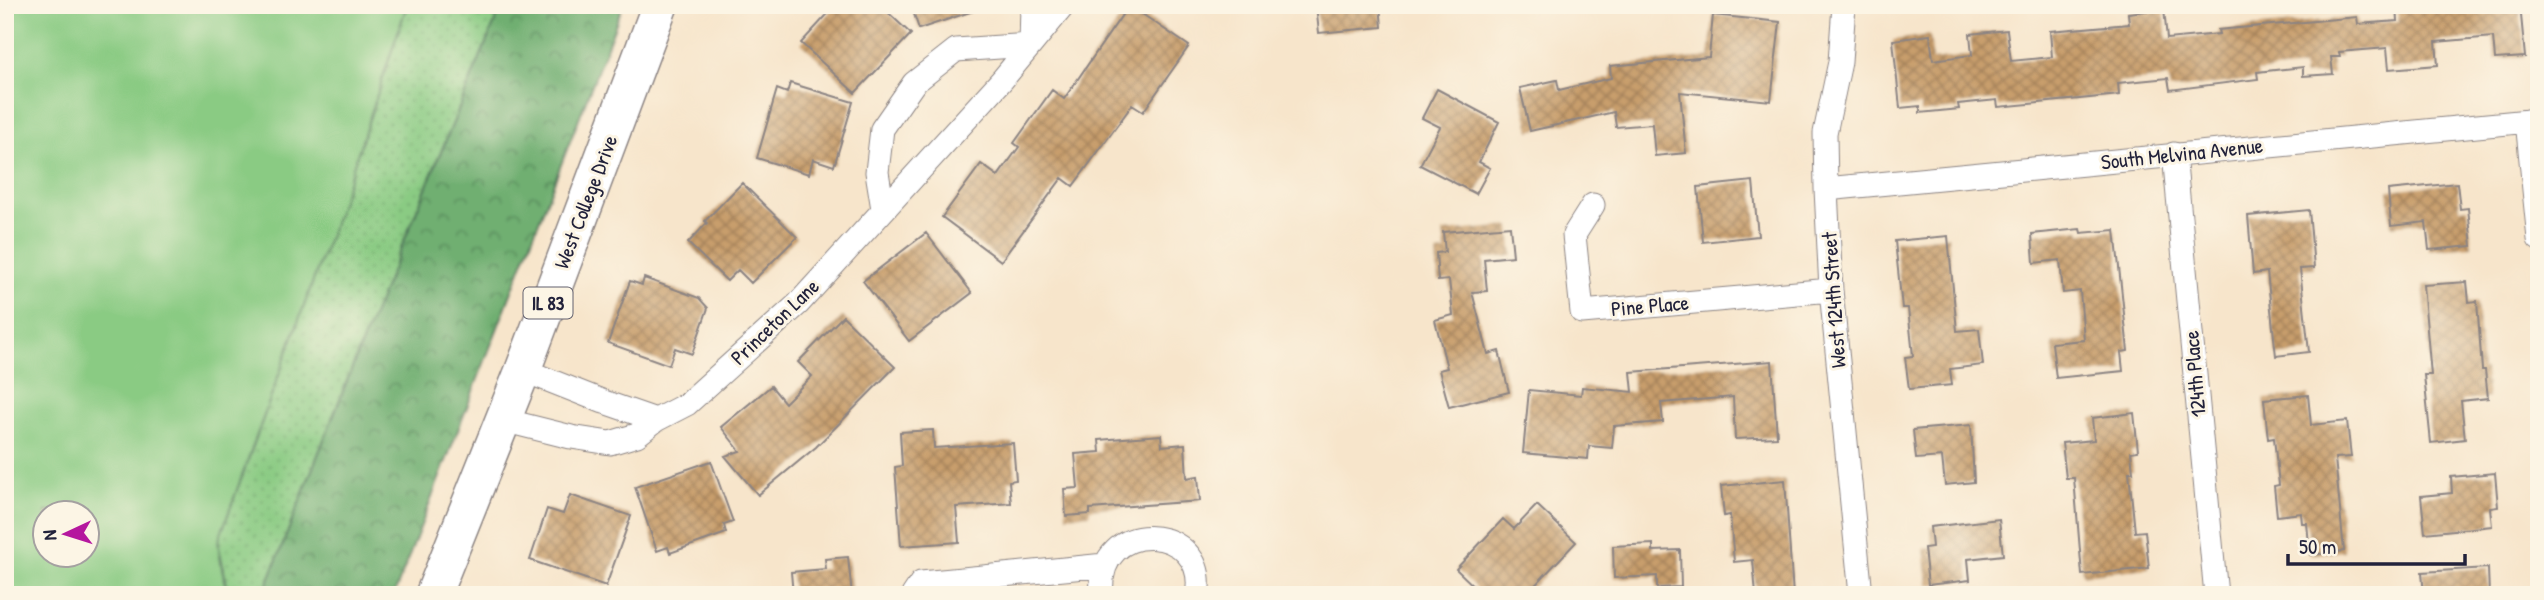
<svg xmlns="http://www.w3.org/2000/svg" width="2544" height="600" font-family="'Patrick Hand',sans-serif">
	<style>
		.grass { fill: url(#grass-dots); stroke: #56765f; stroke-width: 2 }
		.forest { fill: url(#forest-crowns); stroke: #486856; stroke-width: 2 }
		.park { fill: #8acb83; stroke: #56765f; stroke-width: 2; fill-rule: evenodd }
		.building { fill: url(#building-cross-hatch) }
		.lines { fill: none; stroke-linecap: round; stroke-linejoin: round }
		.street-casing { stroke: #8c8483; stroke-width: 25 }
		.primary-casing { stroke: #8c8483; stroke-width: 38 }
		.street { stroke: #fff; stroke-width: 23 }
		.primary { stroke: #fff; stroke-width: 35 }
		.labels { text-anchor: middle; stroke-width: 6; stroke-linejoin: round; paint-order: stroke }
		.shield { fill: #fcf5e5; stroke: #63616e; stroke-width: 2 }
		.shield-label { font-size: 19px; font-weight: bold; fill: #22223b }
		.street-label { font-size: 21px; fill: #22223b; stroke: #fcf5e5 }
	</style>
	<defs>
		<pattern id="grass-dots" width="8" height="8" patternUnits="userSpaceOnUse" patternTransform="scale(1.75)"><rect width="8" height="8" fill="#8acb83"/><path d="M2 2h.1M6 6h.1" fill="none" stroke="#77ae72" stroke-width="1.8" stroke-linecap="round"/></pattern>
		<pattern id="forest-crowns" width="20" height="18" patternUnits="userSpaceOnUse" patternTransform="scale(1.75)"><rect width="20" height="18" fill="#6faf71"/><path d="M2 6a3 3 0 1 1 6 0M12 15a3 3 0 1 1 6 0" fill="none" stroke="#5b8e5e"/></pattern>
		<pattern id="building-cross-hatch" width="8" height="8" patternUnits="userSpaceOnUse" patternTransform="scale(1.75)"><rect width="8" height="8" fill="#c89e6c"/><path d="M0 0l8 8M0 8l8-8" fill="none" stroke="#a2805a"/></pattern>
	</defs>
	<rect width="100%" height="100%" fill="#fcf5e5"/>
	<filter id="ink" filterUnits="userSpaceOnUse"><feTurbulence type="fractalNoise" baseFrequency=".0143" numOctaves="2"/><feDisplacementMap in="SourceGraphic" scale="14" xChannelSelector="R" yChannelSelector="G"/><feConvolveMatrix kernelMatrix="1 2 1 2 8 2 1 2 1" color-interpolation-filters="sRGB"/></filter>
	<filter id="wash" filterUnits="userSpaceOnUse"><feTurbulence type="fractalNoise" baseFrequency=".00686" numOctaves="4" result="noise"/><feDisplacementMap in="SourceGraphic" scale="28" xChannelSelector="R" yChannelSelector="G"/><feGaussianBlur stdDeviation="1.57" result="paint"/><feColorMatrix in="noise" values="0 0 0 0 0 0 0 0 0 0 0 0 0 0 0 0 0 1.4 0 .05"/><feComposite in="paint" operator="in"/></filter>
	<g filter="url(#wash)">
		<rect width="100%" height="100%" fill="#f7e5cb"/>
		<path class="grass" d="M407 5H502L365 335 263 595H229L218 542 337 215Z"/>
		<path class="forest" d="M502 5H623L394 595H263L365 335Z"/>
		<path class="park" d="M5 5H407L337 215 218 542 222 569 229 595H5ZM46 512H88V554H46Z"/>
		<g id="blocks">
			<path class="building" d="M836 5H880L911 34 855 93 801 43Z
				M911 5H978L979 9 919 29Z
				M1129 5 1189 46 1143 112 1132 105 1073 186 1062 178 1001 261 942 217 981 164 998 176 1019 147 1014 143 1052 90 1064 99Z
				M1316 5H1380L1382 27 1319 33Z
				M2397 5H2520L2525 57 2495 59 2493 37 2436 42 2438 65 2389 69 2387 48 2339 52 2340 57H2331L2333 74 2303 76V67L2257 72 2258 79 2170 90 2168 78 2118 83 2119 95 1998 107 1997 100 1958 104 1959 109 1920 113V106L1900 108 1893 40 1930 35 1933 60 1972 55 1970 34 2007 30 2011 61 2052 57 2050 31 2129 24 2128 13 2164 9 2167 39 2219 34 2218 30 2357 17 2358 24 2398 21Z
				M1713 15 1780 22 1771 101 1680 92 1686 153 1655 156 1652 124 1616 127 1614 112 1530 131 1520 88 1557 80 1559 90 1611 78 1610 66 1709 57Z
				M790 83 853 102 834 166 813 159 809 174 757 158 777 89 787 93Z
				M1437 89 1499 122 1479 162 1490 168 1476 194 1420 165 1440 127 1422 118Z
				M1753 181 1758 236 1703 242 1698 187Z
				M742 183 797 237 751 283 738 270 727 281 688 243 707 223 705 221Z
				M2457 183 2460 209 2468 208 2472 246 2429 250 2426 222 2391 226 2388 190Z
				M2309 210 2314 268 2300 269 2309 352 2276 356 2267 272 2253 274 2248 216Z
				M1510 226 1513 256 1484 259 1487 291 1472 292 1488 354 1499 351 1509 392 1449 407 1439 370 1447 368 1435 320 1453 315 1449 280 1438 281 1436 253 1445 252 1443 232Z
				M2080 229 2081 233 2115 230 2128 351 2121 352 2123 371 2056 378 2052 343 2084 340 2080 291 2063 293 2060 260 2034 263 2032 234Z
				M926 233 972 293 909 341 863 281Z
				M1948 236 1957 331 1979 329 1983 365 1950 369 1952 385 1909 389 1905 357 1913 356 1908 308H1902L1895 241Z
				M644 278 699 298 708 308 692 354 675 348 669 365 608 343 630 281 642 285Z
				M2467 282 2469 302 2477 301 2482 370H2485L2488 398 2461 401 2465 439 2431 443 2424 375H2431L2423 285Z
				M843 316 895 367 816 447 758 495 725 456 740 451 721 427 771 386 785 403 812 376 798 362Z
				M1772 361 1777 437 1735 439 1733 397 1661 403 1663 422 1614 426 1612 448 1589 446 1588 459 1523 453 1529 390 1581 395 1582 387 1633 392 1631 372Z
				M2308 395 2311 425 2347 421 2351 457 2335 458 2344 551 2310 555 2307 523H2302L2301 513 2277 516 2274 486 2279 485 2274 438 2268 439 2264 399Z
				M2134 413 2138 451 2131 452 2133 472H2129L2135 532 2145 531 2149 568 2082 575 2074 478H2066L2062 443 2094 440 2092 418Z
				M1971 425 1974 482 1945 485 1942 457 1916 459 1913 430Z
				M933 430 934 448 1013 443 1016 480 1009 481 1011 503 956 507 959 542 901 546 895 467 902 466 900 432Z
				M1161 435 1162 446 1185 444 1187 478 1198 476 1200 501 1090 509V514L1066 516 1064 489 1078 488 1075 454 1100 452 1099 440Z
				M711 461 733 522 724 525 726 533 670 553 668 547 657 551 635 487Z
				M2495 473 2498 507 2490 508 2492 526 2425 533 2421 496 2452 493 2451 477Z
				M1785 480 1793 595H1756L1753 560 1734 562 1730 515 1724 516 1721 486Z
				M570 495 631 516 606 586 530 560 547 509 563 514Z
				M1537 505 1576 542 1526 595H1483L1456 569 1503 519 1514 529Z
				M1999 519 2003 555 1968 559 1970 580 1928 585 1924 548 1932 547 1930 527Z
				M1653 544V551L1680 550 1681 587 1657 588V576L1614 578 1613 546Z
				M848 557 852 595H793L791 572 826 569 825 559Z
				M2488 568 2489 595H2424L2422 572Z"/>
		</g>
	</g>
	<g filter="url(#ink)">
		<use href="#blocks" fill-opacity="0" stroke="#8c8483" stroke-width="2"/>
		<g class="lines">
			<g class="street-casing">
				<path id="street" d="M1844 5 1840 62 1825 133 1826 189 1831 290 1861 595
					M2527 121 2539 239
					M2174 154 2216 595
					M1826 189 2539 120
					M1593 205 1574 235 1582 312 1831 290
					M883 209 877 172 882 129 914 83 956 50 1031 45 1032 5
					M523 370 604 402 656 420
					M503 420 571 437 610 443 637 435 656 420 687 404 798 304 1002 80 1064 5
					M913 595 921 583 1105 565
					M1102 595C1094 514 1211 523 1197 595"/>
			</g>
			<g class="primary-casing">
				<path id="primary" d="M433 595 523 370 660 5"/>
			</g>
			<use href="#street" class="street"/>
			<use href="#primary" class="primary"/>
		</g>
	</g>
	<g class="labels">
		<rect class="shield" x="523.5" y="287.5" width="49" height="31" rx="5"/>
		<g class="shield-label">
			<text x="548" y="310">IL 83</text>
		</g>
		<g class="street-label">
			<text transform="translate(2182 154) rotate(-6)" y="7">South Melvina Avenue</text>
			<text transform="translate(586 202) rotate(-69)" y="7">West College Drive</text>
			<text transform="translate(1834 300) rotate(-94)" y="7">West 124th Street</text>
			<text transform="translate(1650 306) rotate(-5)" y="7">Pine Place</text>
			<text transform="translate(775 322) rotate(-44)" y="7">Princeton Lane</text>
			<text transform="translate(2195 374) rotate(-95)" y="7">124th Place</text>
		</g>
	</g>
	<rect width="2544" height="600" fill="none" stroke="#fcf5e5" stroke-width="28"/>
	<g transform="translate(66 534) rotate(266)"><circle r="33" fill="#fcf5e5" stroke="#a5a1a1" stroke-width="2"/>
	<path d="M0-5L12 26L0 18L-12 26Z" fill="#b5179e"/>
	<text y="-10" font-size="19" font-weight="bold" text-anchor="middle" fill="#22223b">N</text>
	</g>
	<path d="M2288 554v10h177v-10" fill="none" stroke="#22223b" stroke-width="3.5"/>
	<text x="2299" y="554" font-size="21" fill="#22223b" stroke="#fcf5e5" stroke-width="5" paint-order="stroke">50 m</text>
</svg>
